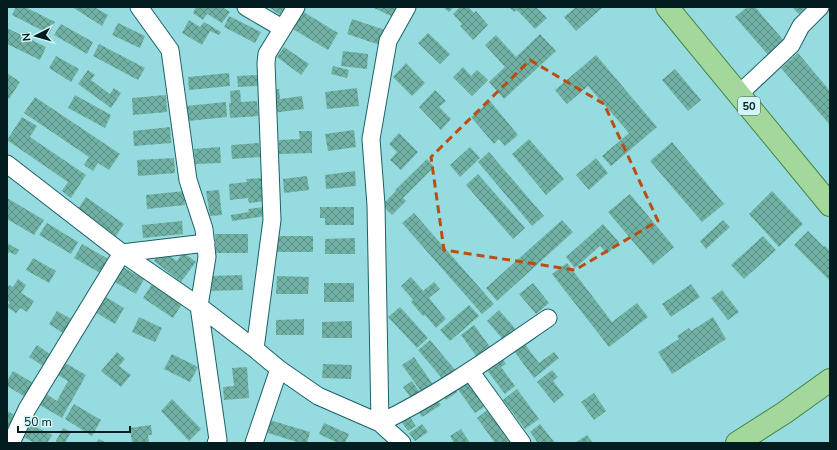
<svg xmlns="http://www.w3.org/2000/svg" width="837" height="450" font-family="'Nunito Sans',sans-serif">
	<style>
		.building { fill: url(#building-cross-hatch) }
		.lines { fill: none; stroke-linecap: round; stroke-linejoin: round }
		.minor-casing { stroke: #196267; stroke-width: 19 }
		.major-casing { stroke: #448544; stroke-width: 24 }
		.minor { stroke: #fff; stroke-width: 17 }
		.major { stroke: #a4d79b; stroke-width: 22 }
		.marked { fill: none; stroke: #ba4d10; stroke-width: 3; stroke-dasharray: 8 5; stroke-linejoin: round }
		.labels { text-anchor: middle; stroke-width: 3; stroke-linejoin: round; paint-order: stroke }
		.shield { fill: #d4f5f7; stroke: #405e60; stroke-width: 1 }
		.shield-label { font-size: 11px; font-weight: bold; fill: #011d1f }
	</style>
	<defs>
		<pattern id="building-cross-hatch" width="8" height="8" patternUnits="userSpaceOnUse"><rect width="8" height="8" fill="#70b1a4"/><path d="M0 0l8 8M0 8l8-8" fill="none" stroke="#5a8f85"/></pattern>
	</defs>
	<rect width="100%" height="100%" fill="#96dbdf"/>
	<path class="building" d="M16 7H25L55 22 49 34 12 15Z
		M72 7H94L108 15 102 26Z
		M196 7H222L230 12 222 23 207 14 203 20 193 13Z
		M269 7H285L280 15Z
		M372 7H400L395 18Z
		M443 7H454L449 12Z
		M460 7H468L474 13 476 11 488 25 473 40 460 26 462 24 453 14Z
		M509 7H536L547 18 535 29 517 10 514 12Z
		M576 7H603L576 31 564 17Z
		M747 7H755L785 42 769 56 735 17Z
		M792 7H806L799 14Z
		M302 11 338 33 328 50 291 28Z
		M229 16 261 32 255 43 224 27Z
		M352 19 385 30 380 45 347 34Z
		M189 20 200 27 204 22 221 32 219 35 210 31 202 45 182 33Z
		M118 23 145 36 140 48 112 35Z
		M61 24 93 42 87 54 54 35Z
		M7 28 46 47 40 60 7 44Z
		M428 33 450 54 440 64 418 43Z
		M540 34 556 51 504 99 489 82 505 67 485 45 496 35 516 57Z
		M99 44 145 68 138 80 93 56Z
		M284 47 309 64 301 75 277 57Z
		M343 51 368 54 367 69 341 66Z
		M798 53 830 91V125L781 68Z
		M596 55 657 127 611 166 602 156 629 133 588 86 567 104 555 90Z
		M56 56 79 69 71 82 49 68Z
		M406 63 425 83 412 96 393 77Z
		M333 66 349 70 347 78 331 74Z
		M463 67 471 76 477 70 488 80 472 96 453 77Z
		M675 69 701 100 688 111 662 80Z
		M88 70 95 75 91 80 110 94 114 88 121 93 111 108 78 84Z
		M7 73 20 82 9 99 7 97Z
		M229 73 230 86 189 90 188 77Z
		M258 75V86L238 87 237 76Z
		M357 88 359 106 327 109 325 92Z
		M279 89 280 99 302 96 304 109 272 113 269 90Z
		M240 90 241 102 257 101 258 116 230 118 229 103H231L230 91Z
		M435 90 446 101 439 107 451 119 441 130 419 107Z
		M75 95 111 115 105 128 68 108Z
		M166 95 167 112 133 115 132 98Z
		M35 97 120 154 109 170 98 163 93 171 84 165 89 157 24 113Z
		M490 101 518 135 505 146 499 139 494 144 471 117Z
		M226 102 227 117 188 121 186 106Z
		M22 117 37 126 30 137 86 175 71 198 62 191 68 182 7 140Z
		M170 127 171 143 134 146 133 131Z
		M354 130 356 147 328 151 325 134Z
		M299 131H312V153L279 154V140L300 139Z
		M399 133 418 152 401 170 390 160 397 152 389 144Z
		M529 139 564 179 546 195 512 154Z
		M672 142 724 204 702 222 650 161Z
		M259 143 260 157 232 159 231 145Z
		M220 147 221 163 195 164 194 149Z
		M470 147 480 158 460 177 450 165Z
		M489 152 544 216 532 226 478 162Z
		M174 158 175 173 138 176 137 160Z
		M596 158 608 173 589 190 576 175Z
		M427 159 434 167 403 198 406 201 392 215 382 205 396 191 395 190Z
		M355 171 356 186 326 189 325 175Z
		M478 174 525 228 513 239 466 185Z
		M307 176 309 190 284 193 283 179Z
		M263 178 265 201 249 203 248 198 230 200 229 184 247 182 246 179Z
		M219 190 222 215 210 216 206 191Z
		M184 191 185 205 147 209 146 195Z
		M772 191 803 224 779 247 749 214Z
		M630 194 674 247 653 265 608 212Z
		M86 197 124 224 116 236 78 209Z
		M7 198 44 220 34 235 7 219Z
		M265 207 266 216 232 221 231 215 249 212 248 209Z
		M320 207H354V225H325V218H320Z
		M414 213 494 304 482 314 402 223Z
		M562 220 573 232 497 301 486 288Z
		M723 220 730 227 706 249 700 241Z
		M182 221 183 234 143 238 142 225Z
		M47 223 78 242 71 254 39 235Z
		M603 224 619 242 607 254 600 246 575 268 566 257Z
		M808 231 824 247 825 246 830 251V281L794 245Z
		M215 234H248V253H216Z
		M277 236H313V252H277Z
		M763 236 776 250 744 279 731 265Z
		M355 238V254H325V239Z
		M7 243 19 250 16 255 9 252 7 256Z
		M82 244 110 260 102 274 74 258Z
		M183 252 196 262 181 282 154 261 160 253 165 257 167 254 177 261Z
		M33 258 56 271 49 283 26 270Z
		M567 263 612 322 637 303 648 317 609 347 552 274Z
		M121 266 144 279 136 294 113 281Z
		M242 275 243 290 209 291V276Z
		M277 276 309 277 308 294H276Z
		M411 277 423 291 434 282 440 289 429 298 446 319 436 328 425 315 423 316 411 302 413 300 401 286Z
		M18 279 26 285 21 293 34 301 27 312 20 308 16 313 7 307 10 302 7 300V288L9 285 13 287Z
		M324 283H354V302H324Z
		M533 283 549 303 536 314 519 294Z
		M152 284 182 304 173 318 143 298Z
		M691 284 700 297 671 317 662 304Z
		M722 290 739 312 728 320 711 298Z
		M104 296 124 308 115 324 95 312Z
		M469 305 479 316 450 341 440 330Z
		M400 307 428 338 417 348 388 317Z
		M499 310 519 333 507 344 487 321Z
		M57 311 75 321 66 335 49 324Z
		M139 317 162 328 155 342 132 332Z
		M713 317 726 339 672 374 658 352 679 339 677 336 689 328 691 331Z
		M304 319V335H276V320Z
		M352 321V338H322V322Z
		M474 325 493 351 479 360 461 335Z
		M430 340 457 372 445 382 418 350Z
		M524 343 539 363 554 352 559 358 534 378 514 351Z
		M37 345 54 357 46 368 29 357Z
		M117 352 125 359 119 366 131 375 121 387 101 371Z
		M172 354 198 367 190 382 164 369Z
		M414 357 434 386 423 394 402 365Z
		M501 357 506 364 501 367 515 386 505 394 486 369Z
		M65 363 86 375 62 418 38 404 45 393 57 401 68 381 58 375Z
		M323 364 352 365 351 379 322 378Z
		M247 367 249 398 224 400 223 387 234 386 232 368Z
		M552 370 558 377 553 381 564 395 554 403 537 382Z
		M13 371 35 384 27 398 7 386V381Z
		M466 375 487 405 475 413 454 384Z
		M412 381 422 396 414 402 403 387Z
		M452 385 457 392 446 400 441 394Z
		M517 389 539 419 525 429 503 400Z
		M594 393 606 411 594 420 581 402Z
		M435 396 441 405 422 417 416 408Z
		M172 399 201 429 189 441 161 411Z
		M74 404 101 420 92 436 65 419Z
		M490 408 512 439 507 443H495L477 418Z
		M7 411 17 416 11 429 7 427Z
		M408 414 416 426 408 431 400 420Z
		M266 419 310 432 307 443H300L262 431Z
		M28 423 52 435 47 443H35L21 436Z
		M324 423 349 434 345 443H338L319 434Z
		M422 424 428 432 415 441 409 433Z
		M540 424 555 443H538L530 432Z
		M151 425 152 435H148L149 443H132L130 428Z
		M63 428 71 432 65 443H58L56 441Z
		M461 429 470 443H454L450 436Z
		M587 435 593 443H575Z
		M99 439 107 443H96Z"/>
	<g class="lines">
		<g class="minor-casing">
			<path id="minor" d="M139 7 170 50 188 180 204 229 207 257 199 306 218 440 216 443
				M246 7 282 28
				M407 7 388 41 371 139 376 205 380 423C440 394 494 355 548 318
				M739 94 791 45 801 26 820 7
				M7 164 122 253 199 306 255 349 279 369 318 396 380 423 402 443
				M255 349 272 220 266 63 267 54 296 7
				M470 371 522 443
				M11 443 27 409 122 253 206 243
				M254 443 279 369"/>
		</g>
		<g class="major-casing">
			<path id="major" d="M667 7 830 205
				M737 443 784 413 830 380"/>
		</g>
		<use href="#minor" class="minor"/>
		<use href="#major" class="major"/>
	</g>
	<path class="marked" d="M530 60 604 104 658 221 575 270 444 250 431 157Z"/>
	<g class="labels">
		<rect class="shield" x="738" y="97" width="22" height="18" rx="3"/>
		<g class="shield-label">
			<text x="749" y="110">50</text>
		</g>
	</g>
	<rect width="837" height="450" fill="none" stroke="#011d1f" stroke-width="16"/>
	<g transform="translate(36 36) rotate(264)" stroke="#d4f5f7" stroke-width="3" paint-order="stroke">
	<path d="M0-3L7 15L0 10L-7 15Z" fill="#011d1f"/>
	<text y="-6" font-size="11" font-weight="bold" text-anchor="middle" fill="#011d1f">N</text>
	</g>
	<path d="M18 426v6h112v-6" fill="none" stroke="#011d1f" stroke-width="2"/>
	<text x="24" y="426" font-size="12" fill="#011d1f" stroke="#d4f5f7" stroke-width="3" paint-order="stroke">50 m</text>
</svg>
